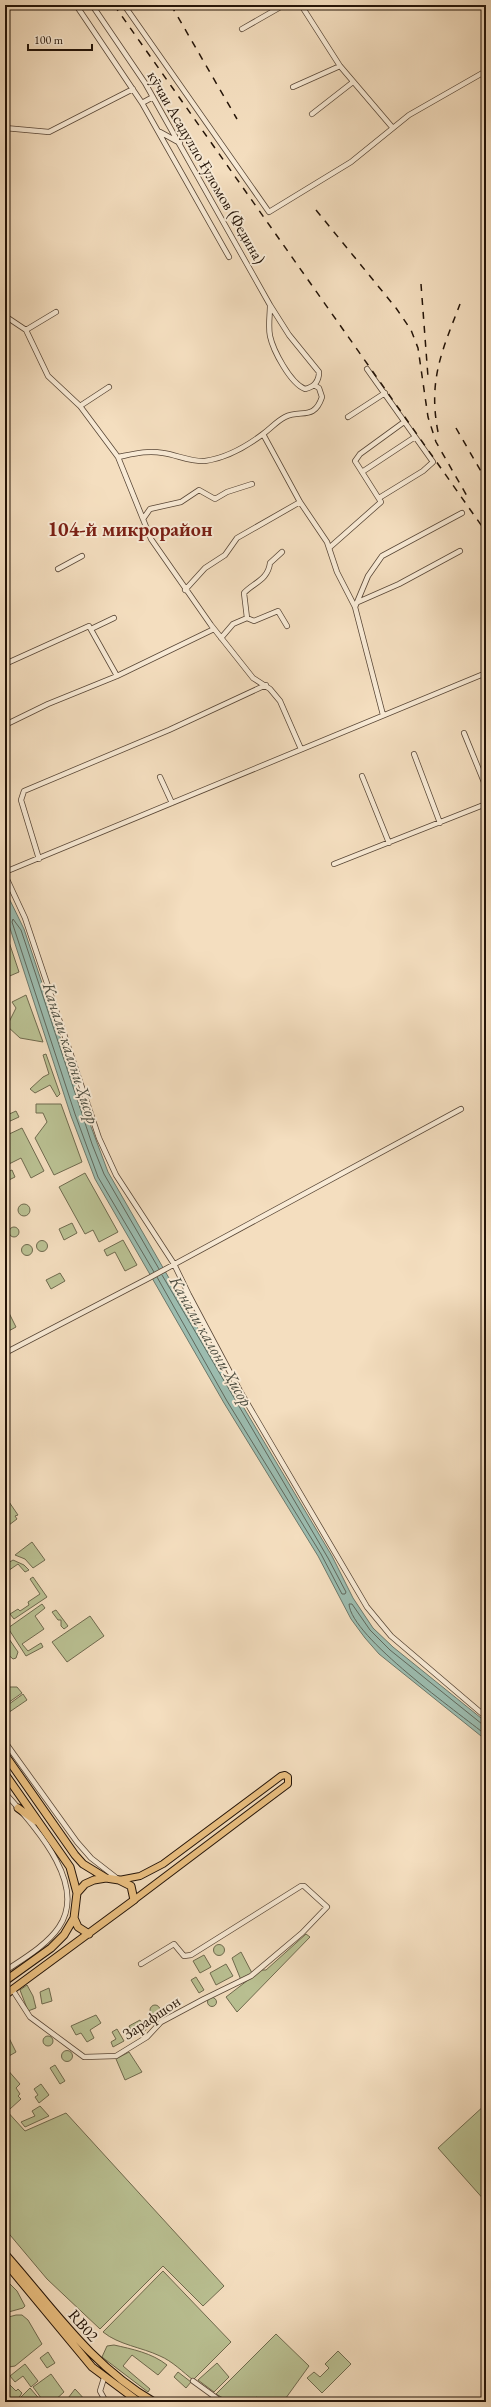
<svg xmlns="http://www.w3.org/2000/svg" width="491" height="2407" font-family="'EB Garamond',serif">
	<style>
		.green { fill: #bac193; stroke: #6f6a4e }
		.water { fill: #9cbcaf; stroke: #6c796c }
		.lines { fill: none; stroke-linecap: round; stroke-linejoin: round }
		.shore { stroke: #60685c; stroke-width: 1 }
		.minor-casing { stroke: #584636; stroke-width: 6 }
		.major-casing { stroke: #241408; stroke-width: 8 }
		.highway-casing { stroke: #241408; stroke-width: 9 }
		.minor { stroke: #f8ead5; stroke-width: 4.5 }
		.major { stroke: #eabf80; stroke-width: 6 }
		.highway { stroke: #eabf80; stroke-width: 7 }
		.rail { stroke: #241408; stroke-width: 1.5; stroke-dasharray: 7 7; stroke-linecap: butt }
		.labels { text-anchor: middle; stroke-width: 4; stroke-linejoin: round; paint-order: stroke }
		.street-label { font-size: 16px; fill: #241408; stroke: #f8ead5 }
		.water-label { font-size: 17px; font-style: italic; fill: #4e4f42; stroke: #f8ead5 }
		.district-label { font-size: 20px; font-weight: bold; fill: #7a1f14; stroke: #f8ead5 }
	</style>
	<rect width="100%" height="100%" fill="#f4debf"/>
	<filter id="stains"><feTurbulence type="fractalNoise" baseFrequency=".005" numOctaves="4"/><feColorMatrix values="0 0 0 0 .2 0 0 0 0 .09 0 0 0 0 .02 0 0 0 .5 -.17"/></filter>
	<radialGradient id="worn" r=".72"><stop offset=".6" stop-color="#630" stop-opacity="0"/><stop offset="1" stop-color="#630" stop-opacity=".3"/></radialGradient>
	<path class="green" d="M5 930 19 972 5 978Z
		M26 995 43 1042 20 1038 7 1026 16 1008 12 1002Z
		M46 1054 60 1094 57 1097 50 1085 35 1093 30 1089 43 1077 49 1074 43 1055Z
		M36 1104H61L82 1162 54 1175 35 1138 47 1122 43 1113H36Z
		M16 1111 19 1117 8 1122 5 1116Z
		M22 1128 44 1171 31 1178 21 1158 5 1166V1136Z
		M12 1170 15 1177 5 1182V1173Z
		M85 1173 118 1232 99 1242 93 1230 85 1234 59 1187Z
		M18 1210a6 6 0 1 1 12 0a6 6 0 1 1-12 0Z
		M72 1223 77 1233 64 1240 59 1229Z
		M9 1232a5 5 0 1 1 10 0a5 5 0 1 1-10 0Z
		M123 1240 137 1265 125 1271 115 1252 107 1256 104 1250Z
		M36.5 1246a5.5 5.5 0 1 1 11 0a5.5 5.5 0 1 1-11 0Z
		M21.5 1250a5.5 5.5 0 1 1 11 0a5.5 5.5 0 1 1-11 0Z
		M60 1273 65 1281 51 1289 46 1280Z
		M5 1305 16 1327 5 1333V1321L9 1319 5 1312Z
		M5 1496 18 1515 15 1516 17 1519 5 1528Z
		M32 1542 45 1560 33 1568 25 1559 15 1555Z
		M13 1560 24 1565 29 1570 25 1572 18 1564 5 1573V1565Z
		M33 1577 47 1597 14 1619 10 1614 18 1609 20 1611 29 1605 28 1602 40 1594 30 1579Z
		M42 1604 45 1608 35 1616 44 1629 22 1644 28 1651 41 1643 43 1647 26 1656 8 1628Z
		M56 1610 68 1626 64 1629 61 1626V1620H58L52 1612Z
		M90 1616 104 1636 67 1662 52 1642Z
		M5 1633 18 1652 16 1658 13 1659 5 1652Z
		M9 1687H17L22 1693 5 1705V1688Z
		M23 1694 27 1700 5 1715V1707Z
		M306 1934 310 1937 237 2012 226 1997 261 1970H266Z
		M213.5 1950a5.5 5.5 0 1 1 11 0a5.5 5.5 0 1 1-11 0Z
		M241 1952 252 1973 241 1980 232 1958Z
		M204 1955 211 1967 200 1973 193 1961Z
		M226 1964 233 1976 216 1985 210 1973Z
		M196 1977 204 1990 199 1993 191 1980Z
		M27 1985 33 1996 36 2008 28 2011 20 1990Z
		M49 1988 52 2001 42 2004 40 1992Z
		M207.5 2002a4.5 4.5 0 1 1 9 0a4.5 4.5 0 1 1-9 0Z
		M150 2010a5 5 0 1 1 10 0a5 5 0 1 1-10 0Z
		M96 2015 101 2023 90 2030 94 2038 87 2042 81 2033 76 2035 71 2026Z
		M140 2020 146 2030 134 2036 129 2026Z
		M117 2029 124 2041 113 2047 111 2042 116 2039 112 2032Z
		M7 2034 16 2052 9 2056 5 2052Z
		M43 2041a5 5 0 1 1 10 0a5 5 0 1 1-10 0Z
		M61.5 2056a5.5 5.5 0 1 1 11 0a5.5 5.5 0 1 1-11 0Z
		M129 2052 142 2072 125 2080 116 2059Z
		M55 2065 65 2081 60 2084 50 2068Z
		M6 2068 20 2084 16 2088 20 2094 18 2096 21 2099 10 2109 5 2104V2095L7 2096 9 2094 6 2091 10 2088 5 2082Z
		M41 2084 49 2095 39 2103 35 2097 38 2095 34 2089Z
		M486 2104V2202L438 2148Z
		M40 2106 49 2116 25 2127 21 2122 35 2116 32 2111Z
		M5 2109 25 2131 66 2113 224 2286 203 2306 163 2266 100 2329 47 2279 5 2229Z
		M163 2271 231 2342 193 2380C183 2372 172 2361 160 2356 141 2347 119 2345 103 2332Z
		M5 2279 17 2291 25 2306 23 2308 5 2313Z
		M16 2315H22L28 2320 42 2344 15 2366 9 2367 5 2358V2318Z
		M276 2334 309 2366 283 2402H264L256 2397 252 2402H230L216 2394Z
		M114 2345C132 2349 152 2353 167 2365L158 2375 132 2355 123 2366 150 2389 148 2392 102 2357 107 2346Z
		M338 2351 351 2364 322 2393 307 2378 314 2372 320 2377 329 2368 325 2364Z
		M48 2352 55 2363 47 2368 40 2358Z
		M217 2363 229 2377 214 2392 198 2380Z
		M25 2364 38 2381 31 2387 23 2376 15 2382 10 2376Z
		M178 2372 191 2382 186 2388 174 2377Z
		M51 2374 64 2392 53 2402H44L33 2387Z
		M5 2380 16 2391 18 2389 22 2393 16 2402 5 2398Z
		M30 2388 42 2402H16Z
		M75 2389 76 2390 87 2402H65Z"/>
	<path class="water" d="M5 890 24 929 81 1100 108 1172 238 1398 332 1556 353 1598 373 1628 393 1647 486 1722V1740L379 1654 365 1638 351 1619 318 1556 224 1403 95 1179 71 1116 5 913Z"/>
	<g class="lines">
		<path class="shore" d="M154 1272 98 1177 75 1114 12 922 13 919 21 930 92 1144 104 1174 159 1269
			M157 1277 227 1401 321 1554 342 1594H345L346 1592 328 1558 162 1275
			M486 1725 482 1724 390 1650 370 1630 352 1604H349C351 1637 459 1713 486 1735"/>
		<g class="minor-casing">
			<path id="minor" d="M76 5 142 103 229 257
				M92 5 145 83 270 305
				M124 5 269 212 351 162 409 115 486 71
				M301 5 340 66 392 127
				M242 29 284 5
				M293 87 340 66
				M142 103 153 97
				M312 114 353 82
				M5 128 49 132 133 89
				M160 132 180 143
				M270 305 289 335 319 372C319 382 314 387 305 389 290 383 273 350 270 336 268 326 270 315 270 305Z
				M5 316 26 330 48 376 80 406 118 457 151 539 211 625 253 678 270 689 280 701 301 749
				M26 330 56 312
				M367 369 433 462 423 471 379 498
				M80 406 109 387
				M348 417 385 393
				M263 434 300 502 327 542 337 572 355 607 383 715
				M118 457C133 454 147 450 163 453 177 455 191 462 205 461 226 458 247 446 263 434 271 428 277 421 285 417 301 409 314 421 322 397L319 388 314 385
				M362 472 415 437
				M143 519 150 509 181 502 199 490 215 499 227 492 252 484
				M329 548 381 502 355 461 360 454 404 422
				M58 569 82 556
				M185 590 205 568 225 555 237 538 300 502
				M358 602 399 584 460 551
				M355 607 368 576 382 556 462 513
				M247 618 244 593C253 583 268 580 270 563L282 552
				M91 629 114 618
				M221 638 233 624 247 618 254 621 278 611 287 626
				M5 664 89 626 117 676
				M5 725 48 704 117 676 214 629
				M464 733 486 787
				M414 754 440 823
				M362 776 389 843
				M160 777 172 803
				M39 859 21 800 24 791 169 730 266 685
				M334 864 486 804
				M5 872 486 673
				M5 875 25 918 99 1138 116 1175 174 1264 189 1295 240 1391 367 1607 391 1636 486 1717
				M5 1353 149 1278 461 1109
				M5 1742 77 1842 91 1858 118 1879
				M5 1793C32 1824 89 1883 59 1927 47 1945 23 1959 5 1971
				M12 1989 30 2017 84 2057 116 2056 147 2037 161 2022 204 1999 251 1976 302 1933 327 1907 304 1886H301L191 1955 184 1956 174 1944 141 1964
				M104 2378 100 2391 106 2402
				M193 2381 222 2402"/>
		</g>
		<g class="major-casing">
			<path id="major" d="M119 1880 140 1876 163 1864 281 1776 285 1775 288 1777V1784L134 1900"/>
		</g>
		<g class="highway-casing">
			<path id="highway" d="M5 1755 75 1855 83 1864 106 1878
				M5 1774 70 1867 77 1893
				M18 1808 36 1821
				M74 1918 78 1927 89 1934
				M5 1981 51 1948 64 1935 74 1918 77 1893 85 1884 94 1880 106 1878 119 1880 131 1886 134 1900 5 1995
				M5 2254C53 2308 90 2365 154 2402
				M5 2262 92 2367 139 2402"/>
		</g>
		<use href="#minor" class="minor"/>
		<use href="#major" class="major"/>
		<use href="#highway" class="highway"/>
		<path class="rail" d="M114 5 486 532
			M171 5 237 119
			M316 210 396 308 411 330 418 348 428 417 436 442 467 496
			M421 284 428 377
			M456 428 486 480
			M438 432C428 380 442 351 460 304"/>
	</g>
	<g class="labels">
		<g class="street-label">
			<text transform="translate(207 167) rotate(60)" y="6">кӯчаи Асадулло Ғуломов (Федина)</text>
			<text transform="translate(151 2017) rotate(-34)" y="6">Зарафшон</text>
			<text transform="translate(84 2325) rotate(49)" y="6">RB02</text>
		</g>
		<g class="water-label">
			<text transform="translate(71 1053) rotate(72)" y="6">Канали калони Ҳисор</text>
			<text transform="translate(211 1341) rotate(60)" y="6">Канали калони Ҳисор</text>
		</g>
		<g class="district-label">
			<text x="130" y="536">104-й микрорайон</text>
		</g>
	</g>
	<rect width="491" height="2407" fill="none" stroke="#f4debf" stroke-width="20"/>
	<rect x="6" y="6" width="479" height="2395" fill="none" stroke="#241408" stroke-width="2"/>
	<rect x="10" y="10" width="471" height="2387" fill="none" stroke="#241408"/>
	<path d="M28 44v6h64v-6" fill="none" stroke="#241408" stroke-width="2"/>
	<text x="34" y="44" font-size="12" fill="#241408" stroke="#f8ead5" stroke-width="3" paint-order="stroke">100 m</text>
	<rect width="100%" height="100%" filter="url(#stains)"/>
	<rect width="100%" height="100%" fill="url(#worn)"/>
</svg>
